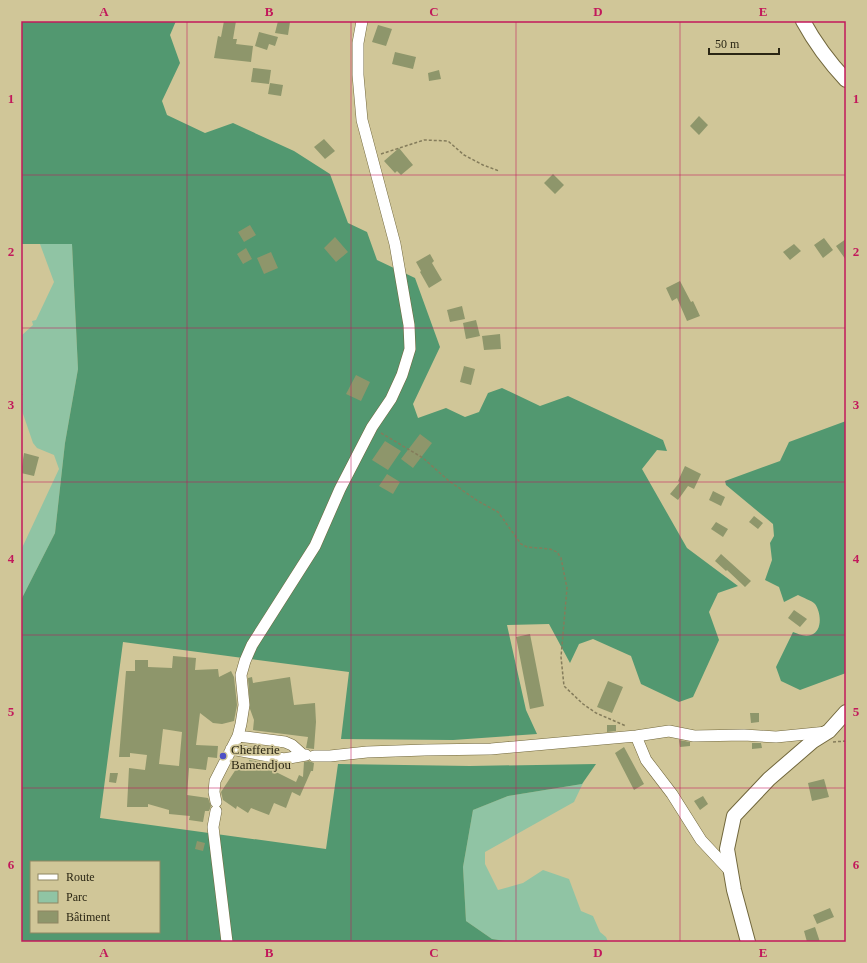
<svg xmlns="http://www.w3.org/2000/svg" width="867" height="963" font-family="Georgia,serif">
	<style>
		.green { fill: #90c4a4 }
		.forest { fill: #529870; fill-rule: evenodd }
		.building { fill: #8e966b; fill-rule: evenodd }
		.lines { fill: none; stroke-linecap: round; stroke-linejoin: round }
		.minor-casing { stroke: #71673c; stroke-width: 12 }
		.major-casing { stroke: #71673c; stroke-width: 16 }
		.path { stroke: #847c5b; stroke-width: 1.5; stroke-dasharray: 3 2; stroke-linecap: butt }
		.minor { stroke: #fff; stroke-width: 11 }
		.major { stroke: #fff; stroke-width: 14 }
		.grid { fill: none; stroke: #c2185b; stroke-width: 1; stroke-opacity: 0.55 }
		.poi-dot { fill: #4e50c6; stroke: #d0c698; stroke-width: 1.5 }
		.labels { text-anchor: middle; stroke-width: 3.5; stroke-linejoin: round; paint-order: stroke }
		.poi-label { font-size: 13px; fill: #2a2614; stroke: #d0c698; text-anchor: start }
		.neatline { fill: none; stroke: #c2185b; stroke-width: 1.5 }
		.grid-label { font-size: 13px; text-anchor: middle; font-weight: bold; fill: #c2185b }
	</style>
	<rect width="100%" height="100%" fill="#d0c698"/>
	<path class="green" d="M40 244H72L78 369 65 443 55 533 21 600V550L59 469 54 455 37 448 33 443 21 408V336L33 325 32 321 36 320 54 282Z
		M584 781 574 802 485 852V864L498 890 523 883 543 870 569 879 581 911 593 916 600 932 606 937 608 942H512L492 939 466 921 463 867 473 810 508 796 582 784Z"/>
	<path class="forest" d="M21 21H176L170 35 180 63 162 101 167 115 205 133 233 123 294 151 330 174 348 223 367 232 377 260 415 278 440 347 413 404 418 418 446 408 465 417 479 412 488 393 502 388 540 406 568 396 663 440 667 451 657 450 642 469 687 548 738 586 718 593 709 612 719 640 693 697 679 702 641 684 631 656 593 639 579 644 570 663 549 624 507 625 526 710 537 734 453 740 341 739 349 672 123 642 100 818 326 849 338 764 470 766 596 764 582 784 508 796 473 810 463 867 466 921 492 939 512 942H21V600L55 533 65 443 78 369 72 244H21ZM31 862H159V932H31Z
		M846 421V673L800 690 781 681 776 667 793 632C799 634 804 637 811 635 823 631 821 612 815 604 811 600 803 598 798 595L784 602 779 587 765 580 772 560 770 543 774 536 773 524 726 485 725 481 780 461 789 442Z"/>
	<path class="building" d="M224 21H236L233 39H237L236 44 253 46 251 62 214 58 218 36 221 37Z
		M278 21 290 22 288 35 275 33Z
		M378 25 392 29 386 46 372 42Z
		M259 32 278 37 275 46 269 44 267 50 255 46Z
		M395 52 416 57 413 69 392 64Z
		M253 68 271 70 269 84 251 82Z
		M439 70 441 79 429 81 428 73Z
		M270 83 283 85 281 96 268 94Z
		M699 116 708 125 699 135 690 126Z
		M324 139 335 151 325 159 314 147Z
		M399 148 413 165 401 175 397 171 395 173 384 161Z
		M553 174 564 185 555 194 544 183Z
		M250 225 256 235 244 242 238 232Z
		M335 237 348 252 336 262 324 248Z
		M824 238 833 250 823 258 814 245Z
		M846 239V260L836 246Z
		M794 244 801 251 790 260 783 252Z
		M246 248 252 259 243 264 237 254Z
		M271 252 278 268 264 274 257 258Z
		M430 254 434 261 432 263 442 280 429 288 420 272 421 271 416 262Z
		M680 281 691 302 693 301 700 316 687 321 677 298 672 301 666 288Z
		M462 306 465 319 450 322 447 310Z
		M476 320 480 336 466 339 463 323Z
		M500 334 501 349 484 350 482 336Z
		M464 366 475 369 471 385 460 382Z
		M356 375 370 382 361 401 346 394Z
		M420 434 432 443 413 468 401 459Z
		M385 441 401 451 388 470 372 460Z
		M24 453 39 457 34 476 21 473Z
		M685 466 701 474 694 489 688 486 678 500 670 494 680 482 678 481Z
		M387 474 400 482 393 494 379 486Z
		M713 491 725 497 721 506 709 500Z
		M754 516 763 523 758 529 749 522Z
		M716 522 728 529 723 537 711 529Z
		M721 554 751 581 745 587 727 570 726 571 715 561Z
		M794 610 807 619 800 627 788 618Z
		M530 634 544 706 530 709 516 637Z
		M173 656 196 658 195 670 218 669 219 677 231 671 234 677 237 705 234 721 222 724 213 723 200 713 196 745 218 746 217 758 208 757 206 770 189 768 187 795 208 798 211 806 209 811H205L203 822 189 820 190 816 169 814V810L148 804V807H127L129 768 145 770 147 755 130 753V757H119L126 671H135V660H148V667L172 668ZM163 729 182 732 179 766 159 764Z
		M252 677 253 683 290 677 294 705 315 703 316 722 314 749 306 748 308 737 253 730 254 720 250 709 248 678Z
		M608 681 623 687 612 713 597 707Z
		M750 713H759V722L751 723Z
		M607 725H616V731L607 732Z
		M679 740 690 742V746L680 747Z
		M752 743H761L762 748 752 749Z
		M624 747 644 784 634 790 615 753Z
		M249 760 272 764V770L296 782 299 775 303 777 304 762 309 761 314 763 313 771H311L300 796 292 792 286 808 274 803 269 815 251 808 248 813 237 806 236 809 223 800 221 792 240 763 249 769Z
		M110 773H118L116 783 109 782Z
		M824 779 829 797 812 801 808 783Z
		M703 796 708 804 700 810 694 801Z
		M197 841 205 843 203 851 195 849Z
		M830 908 834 917 817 924 813 915Z
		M815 927 820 942H807L804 931Z"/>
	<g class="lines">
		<g class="minor-casing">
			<path id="minor" d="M238 736 285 742 292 745 302 754
				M636 736 646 760 672 794 701 840 729 870
				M231 749 284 759 306 755
				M314 756H330L367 752 425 750 491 749 636 736 669 731 694 736 744 735 776 737 827 732
				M216 802 214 792 215 781 238 736 241 724 244 705 241 675 245 661 252 645 315 546 340 489 372 427 391 399 402 375 410 349 409 325 395 244 362 120 358 75V43L362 21
				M216 811 213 827 227 942"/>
		</g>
		<g class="major-casing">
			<path id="major" d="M803 21C815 43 829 62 846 80
				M748 942 734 890 727 849 734 816 769 779 813 741 829 731 846 712"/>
		</g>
		<path class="path" d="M381 154 424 140 448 141 464 155 483 165 499 171
			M21 394 22 395
			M381 433 423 458 449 481 478 501 498 512 521 544 527 547 550 549 557 552 561 558 567 588 561 657 564 686 583 704 596 713 626 726
			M833 742 846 741"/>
		<use href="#minor" class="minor"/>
		<use href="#major" class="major"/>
	</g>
	<path class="grid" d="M187 21V942M351 21V942M516 21V942M680 21V942M21 175H846M21 328H846M21 482H846M21 635H846M21 788H846"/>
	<circle class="poi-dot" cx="223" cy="756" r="4"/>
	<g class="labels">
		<g class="poi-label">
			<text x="231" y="754">Chefferie<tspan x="231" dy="15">Bamendjou</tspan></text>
		</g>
	</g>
	<rect width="867" height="963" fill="none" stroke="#d0c698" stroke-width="44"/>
	<rect x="30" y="861" width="130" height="72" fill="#d0c698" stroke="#8e8663"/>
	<rect x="38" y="874" width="20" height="6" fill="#ffffff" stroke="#8e8663"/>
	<text x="66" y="881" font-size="12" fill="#2a2614">Route</text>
	<rect x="38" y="891" width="20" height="12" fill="#90c4a4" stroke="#8e8663"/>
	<text x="66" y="901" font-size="12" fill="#2a2614">Parc</text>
	<rect x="38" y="911" width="20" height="12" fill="#8e966b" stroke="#8e8663"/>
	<text x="66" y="921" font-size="12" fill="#2a2614">Bâtiment</text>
	<path d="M709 48v6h70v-6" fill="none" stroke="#2a2614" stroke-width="2"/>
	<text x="715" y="48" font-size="12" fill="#2a2614" stroke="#d0c698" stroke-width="3" paint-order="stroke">50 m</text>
	<rect x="22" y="22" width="823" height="919" class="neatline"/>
	<g class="grid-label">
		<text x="104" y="16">A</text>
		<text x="269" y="16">B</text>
		<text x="434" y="16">C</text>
		<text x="598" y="16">D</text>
		<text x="763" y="16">E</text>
		<text x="11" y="103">1</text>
		<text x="856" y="103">1</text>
		<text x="11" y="256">2</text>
		<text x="856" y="256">2</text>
		<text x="11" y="409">3</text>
		<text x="856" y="409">3</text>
		<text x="11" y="563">4</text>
		<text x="856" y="563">4</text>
		<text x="11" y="716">5</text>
		<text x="856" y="716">5</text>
		<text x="11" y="869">6</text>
		<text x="856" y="869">6</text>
		<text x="104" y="957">A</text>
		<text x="269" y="957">B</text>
		<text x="434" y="957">C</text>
		<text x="598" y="957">D</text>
		<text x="763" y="957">E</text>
	</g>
</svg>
